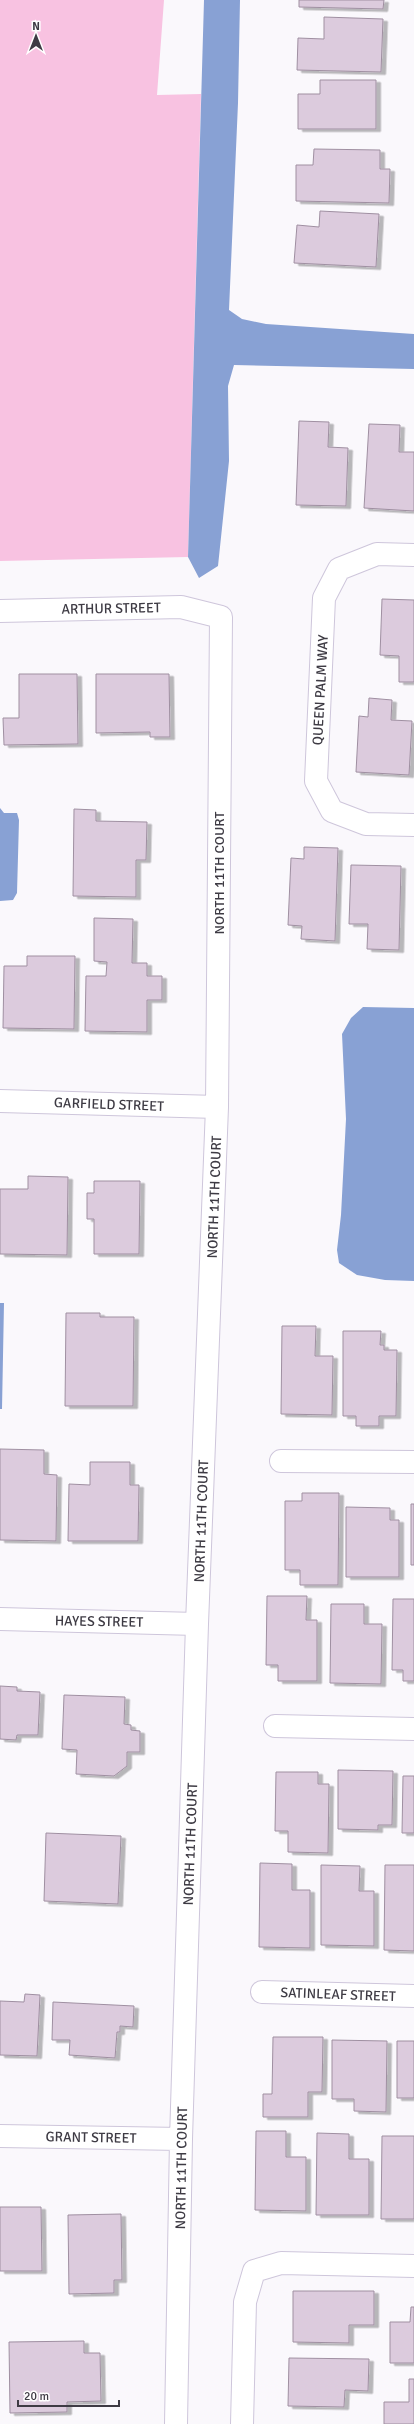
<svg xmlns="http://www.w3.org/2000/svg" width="414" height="2424" font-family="Signika,sans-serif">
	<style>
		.green { fill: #f8c2e1 }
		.water { fill: #88a1d4 }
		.building { fill: #dccbdd; stroke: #9f8fa1; filter: url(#shadow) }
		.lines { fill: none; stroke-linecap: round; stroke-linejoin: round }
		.minor-casing { stroke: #cec6db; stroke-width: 24 }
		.minor { stroke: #fff; stroke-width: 22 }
		.labels { text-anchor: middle; stroke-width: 4; stroke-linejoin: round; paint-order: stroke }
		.street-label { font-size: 14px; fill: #3e3b44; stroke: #fff }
	</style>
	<defs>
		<filter id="shadow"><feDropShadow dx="4.5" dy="2.5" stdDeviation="0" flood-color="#0004"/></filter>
	</defs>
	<rect width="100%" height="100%" fill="#faf8fc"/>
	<path class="green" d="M0 0H164L157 95 201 94 188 557 0 561Z"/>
	<path class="water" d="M204 0H240L238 103 229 310 242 319 266 324 414 334V369L234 365 228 386 229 461 218 566 199 578 188 557Z
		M0 808 4 813H17L19 820 17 893 13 900 0 901Z
		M363 1007 414 1008V1281L385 1280 357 1275 339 1263 337 1250 341 1215 346 1119 342 1034 351 1018Z
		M0 1303H4L2 1409H0Z"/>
	<path class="building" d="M299 0H384L383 9 299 7Z
		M324 17 383 19 381 72 297 70 298 38 324 39Z
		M320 80H376V129H298V94H320Z
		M314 149 380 150V169H390L389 203 296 201V165H313Z
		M320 211 379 214 376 267 294 263 297 225 319 227Z
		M299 421 329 422 328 447 348 448 346 506 296 505Z
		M369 424 400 425 399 452H414V511L364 508Z
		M382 599 414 600V682H399V656L380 655Z
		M19 674H77L78 744 4 745 3 718H19Z
		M96 674H169L170 737H150V732L96 733Z
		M369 698 392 700 391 720 412 721 409 775 356 772 359 716 368 717Z
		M74 809 96 810V821L147 822 146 860H136V897L73 896Z
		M304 847 338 848 335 941 301 939 302 926 288 925 291 858 304 859Z
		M351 865 401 866 399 950 367 949 368 924H349Z
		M94 918 133 919 132 963H147V976H162V1000H147V1032L85 1031 86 976H106L107 962 94 961Z
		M27 956H75L74 1029 3 1028 4 966H27Z
		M28 1176 68 1177 67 1255 0 1254V1189H28Z
		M94 1181H140L139 1254H94V1219H87V1193H94Z
		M66 1313H100V1317H134L133 1406H65Z
		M282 1326H316L315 1356H333L332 1415 281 1414Z
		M343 1331H381L380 1345H384V1350H397L396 1416H379V1426H356V1416H343Z
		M0 1449 44 1450V1474L57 1475 56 1541 0 1540Z
		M90 1462H130V1485H139L138 1541H68L69 1484 90 1485Z
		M302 1493H339L338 1585H300V1570H285V1501H302Z
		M411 1504H414V1565H411Z
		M346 1507 390 1508V1520H399V1577H346Z
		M267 1596H307L306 1620H317V1681H278V1665H266Z
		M393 1599H414V1681H403V1670H392Z
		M331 1604H364V1624H382L381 1684 330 1683Z
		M0 1686 17 1687V1691L40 1692 38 1735H17L16 1740 0 1739Z
		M64 1695 125 1697 124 1724 131 1725V1730L140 1731V1752H127V1766L114 1776 76 1774 77 1750 62 1749Z
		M338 1770 393 1771 392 1825H378V1830L338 1829Z
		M276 1772H318V1784H329L328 1853 288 1852V1831H275Z
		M403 1776H414V1833H402Z
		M46 1833 121 1836 118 1904 44 1901Z
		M260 1863 292 1864V1890H310V1948L259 1947Z
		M321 1865 360 1866 359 1891H374V1946L321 1945Z
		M385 1865H414V1951L384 1950Z
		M25 1994 40 1995 37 2056 0 2055V2001L24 2002Z
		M53 2002 134 2006 133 2027 120 2026V2032H117L115 2058 69 2055 70 2040H52Z
		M273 2037H323L322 2092H308V2117H263V2094H272Z
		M332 2040 387 2041 386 2112 354 2111V2099H332Z
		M397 2041H414V2098H397Z
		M256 2131H286V2157H306V2211L255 2210Z
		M317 2133 349 2134V2159H369V2215H316Z
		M382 2136H414V2219H381Z
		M0 2207H41L42 2271H0Z
		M121 2214 122 2280H114V2293L69 2294 68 2215Z
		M293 2291H374V2325H349V2343L293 2342Z
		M411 2307H414V2363H390V2322H410Z
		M84 2341V2353H100L101 2401 67 2402V2412L10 2413 9 2342Z
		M289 2358 369 2359 368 2391 345 2390 344 2407 288 2406Z
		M409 2379H414V2424H384V2402H409Z"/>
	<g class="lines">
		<g class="minor-casing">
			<path id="minor" d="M414 555 377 554 339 569 324 598 316 781 332 811 366 824 414 825
				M0 611 181 607 221 617 217 1107 197 1624 181 2139 176 2424
				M0 1101 217 1107
				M281 1461 414 1462
				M0 1619 197 1624
				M275 1726 414 1729
				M262 1992 414 1996
				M0 2136 181 2139
				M242 2424 245 2302 254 2271 281 2263 414 2266"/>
		</g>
		<use href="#minor" class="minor"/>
	</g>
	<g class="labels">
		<g class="street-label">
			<text transform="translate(111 608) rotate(-1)" y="5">ARTHUR STREET</text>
			<text transform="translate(320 690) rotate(-87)" y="5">QUEEN PALM WAY</text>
			<text transform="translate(219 873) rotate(-90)" y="5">NORTH 11TH COURT</text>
			<text transform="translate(109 1104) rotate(2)" y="5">GARFIELD STREET</text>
			<text transform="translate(214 1197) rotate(-88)" y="5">NORTH 11TH COURT</text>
			<text transform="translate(201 1521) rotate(-88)" y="5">NORTH 11TH COURT</text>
			<text transform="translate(99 1621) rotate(1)" y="5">HAYES STREET</text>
			<text transform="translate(190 1844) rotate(-88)" y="5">NORTH 11TH COURT</text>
			<text transform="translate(338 1994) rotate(2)" y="5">SATINLEAF STREET</text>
			<text transform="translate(91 2137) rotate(1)" y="5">GRANT STREET</text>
			<text transform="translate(181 2168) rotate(-89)" y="5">NORTH 11TH COURT</text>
		</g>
	</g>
	<g transform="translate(36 36)" stroke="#ffffff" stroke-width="3" paint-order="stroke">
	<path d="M0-3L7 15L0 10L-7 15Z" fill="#3e3b44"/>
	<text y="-6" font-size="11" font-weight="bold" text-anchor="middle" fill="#3e3b44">N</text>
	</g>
	<path d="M18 2400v6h101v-6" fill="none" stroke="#3e3b44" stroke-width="2"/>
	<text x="24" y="2400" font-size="12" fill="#3e3b44" stroke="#ffffff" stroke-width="3" paint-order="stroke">20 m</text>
</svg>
